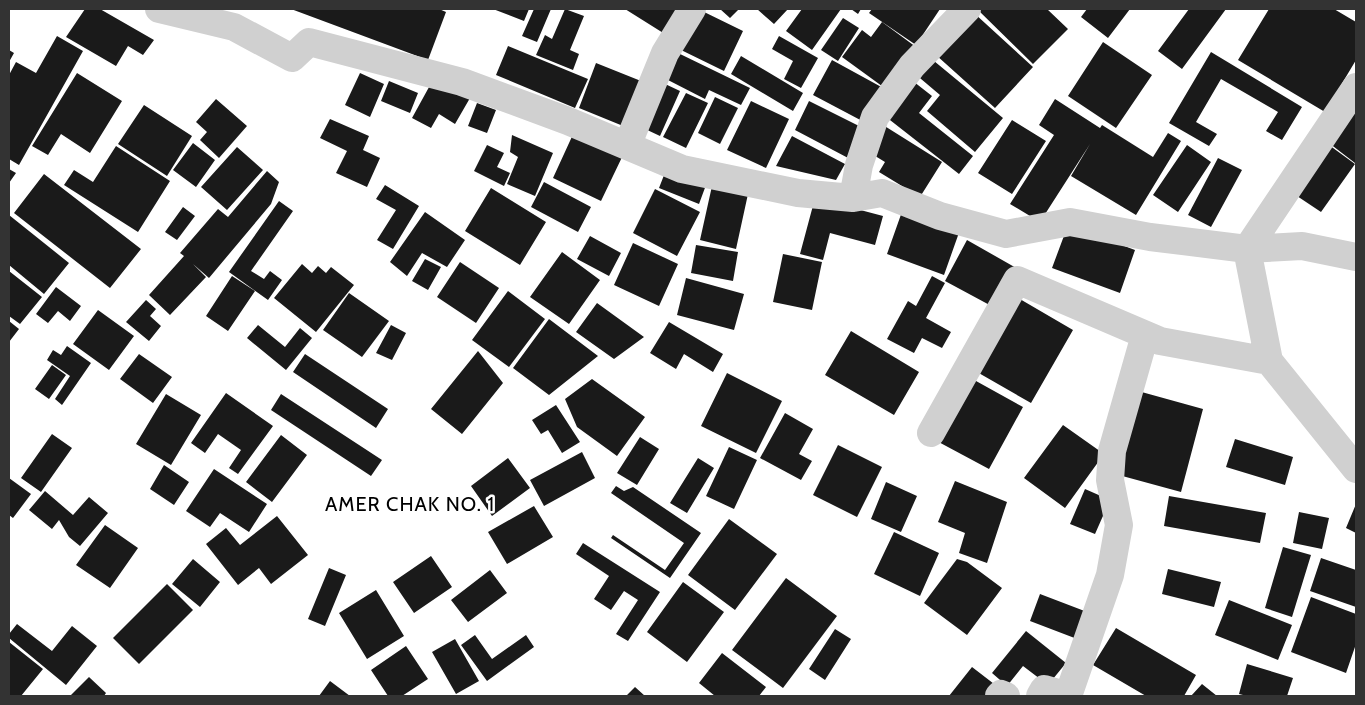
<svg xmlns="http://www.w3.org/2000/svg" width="1365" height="705" font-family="Cabin,sans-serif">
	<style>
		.building { fill: #1a1a1a }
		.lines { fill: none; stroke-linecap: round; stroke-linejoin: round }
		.minor { stroke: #d0d0d0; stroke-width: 28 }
		.labels { text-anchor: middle; stroke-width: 5; stroke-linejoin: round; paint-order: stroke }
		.quarter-label { font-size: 20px; letter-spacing: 1px; fill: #000; stroke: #fff }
	</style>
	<rect width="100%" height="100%" fill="#fff"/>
	<path class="building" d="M85 9H100L154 40 143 55 128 46 116 66 66 37Z
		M291 9H439L446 12 428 60Z
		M493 9H529L524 21Z
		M534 9H551L537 42 522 36Z
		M565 9 584 16 570 50 579 54 573 70 536 55 545 35 552 39Z
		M625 9H686L668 36Z
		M698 9 743 31 724 71 679 49Z
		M720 9H739L730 18Z
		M757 9H788L774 24Z
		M802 9H841L812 50 786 31Z
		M851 9H861L858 14Z
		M872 9H940L916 45 869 13Z
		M977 9H1047L1068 29 1033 64Z
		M1087 9H1130L1108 38 1081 17Z
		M1189 9H1226L1182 69 1158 51Z
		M1269 9H1334L1356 22V60L1325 112 1238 60Z
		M974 13 1033 67 995 108 936 55Z
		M843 18 859 28 838 61 821 50Z
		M882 22 916 47 886 89 842 57 862 30 871 37Z
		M57 36 83 51 19 165 9 159V75L16 62 36 73Z
		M779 36 818 58 801 88 784 79 793 61 772 49Z
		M1103 42 1152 75 1116 128 1068 96Z
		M508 46 588 79 575 108 496 75Z
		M9 50 14 53 9 62Z
		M1211 52 1302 107 1282 140 1266 131 1278 112 1221 79 1196 122 1217 134 1209 146 1169 123Z
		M678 53 750 88 741 105 709 90 705 99 666 79Z
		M741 56 803 93 793 111 731 74Z
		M928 56 1003 118 975 152 927 111 940 95 914 73Z
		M832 60 885 89 866 123 813 95Z
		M596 63 646 83 628 128 579 108Z
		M77 73 122 101 90 153 61 134 48 155 32 146Z
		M360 73 384 84 370 117 345 105Z
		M434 78 470 98 455 124 439 114 431 128 412 118Z
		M909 78 932 96 919 113 973 156 959 174 881 113Z
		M389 81 418 93 410 113 381 101Z
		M663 83 680 91 660 136 643 128Z
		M686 93 708 103 686 148 663 137Z
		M715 97 738 108 720 144 698 133Z
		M216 99 247 126 219 158 200 140 207 132 196 122Z
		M1055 99 1100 128 1102 125 1153 157 1168 133 1181 141 1136 215 1071 176 1090 144 1040 222 1010 204 1054 135 1039 125Z
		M751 101 789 119 766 168 727 150Z
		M809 101 865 129 850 159 795 130Z
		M477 103 496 110 487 133 468 126Z
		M144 105 192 136 167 176 118 144Z
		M1356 106V161L1355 163 1325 140Z
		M330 119 369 136 363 150 380 158 367 187 336 173 347 151 320 138Z
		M1012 120 1046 141 1012 194 978 173Z
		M883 125 942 162 920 197 879 172 885 162 867 151Z
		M575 130 624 153 601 201 553 178Z
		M512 135 553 153 535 196 507 184 518 157 510 152Z
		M792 136 845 164 836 180 776 166Z
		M193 143 215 160 196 187 173 170Z
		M487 145 504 153 497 167 510 173 504 186 474 171Z
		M1187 145 1211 162 1178 212 1153 195Z
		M1329 145 1355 164 1321 212 1294 194Z
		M116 146 170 181 138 232 64 185 74 170 93 182Z
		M237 147 263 170 227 210 201 187Z
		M1218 158 1242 170 1211 227 1188 215Z
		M9 169 16 173 9 183Z
		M666 170 706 185 699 204 659 188Z
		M267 171 279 182 271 204 209 278 193 264 206 277 170 315 149 295 184 256 180 253 218 209 228 217Z
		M44 174 141 249 110 288 14 213Z
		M544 182 591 207 578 232 531 207Z
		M385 185 419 206 393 249 377 240 396 210 376 199Z
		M712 186 748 194 736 249 700 240Z
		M491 188 546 222 520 265 465 231Z
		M655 189 700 212 677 256 633 233Z
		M815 198 883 216 875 245 830 233 823 260 800 254Z
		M279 201 293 211 251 271 264 279 270 271 282 280 268 300 229 272Z
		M904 206 961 227 944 275 887 254Z
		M183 207 195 216 177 240 165 232Z
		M425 212 465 240 447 267 422 253 407 276 390 262Z
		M9 215 69 263 44 294 9 265Z
		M1068 225 1135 250 1120 293 1052 268Z
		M590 236 621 253 609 276 577 259Z
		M967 240 1018 269 997 309 945 281Z
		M633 243 678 264 659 306 614 285Z
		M696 245 738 252 733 281 691 273Z
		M562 252 600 280 569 324 530 297Z
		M783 254 822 262 812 310 773 302Z
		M425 259 441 267 428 290 412 281Z
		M460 262 499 288 476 323 437 297Z
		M302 264 312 273 318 266 326 273 331 267 354 285 316 332 274 298Z
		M9 271 42 297 20 324 9 316Z
		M232 276 255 291 228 331 206 316Z
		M932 276 945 283 926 318 951 332 942 348 922 338 914 353 887 339 908 301 916 306Z
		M686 278 744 294 734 330 677 315Z
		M56 287 81 306 70 321 58 311 48 323 36 314Z
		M508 291 545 319 509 367 472 340Z
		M349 293 389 321 362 357 323 330Z
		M1013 295 1073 330 1031 403 970 368Z
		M146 300 156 309 150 316 161 326 149 341 126 322Z
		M597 303 644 337 614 359 576 332Z
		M98 310 134 336 109 370 73 344Z
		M549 319 598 356 549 395 513 368Z
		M9 321 19 329 9 342Z
		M669 322 723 354 713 372 684 354 676 369 650 353Z
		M258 325 285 347 300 328 312 338 286 370 247 338Z
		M391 325 406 333 392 360 376 353Z
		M851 331 919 372 894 415 825 375Z
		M67 346 91 363 62 405 55 399 70 376 47 360 53 350 61 355Z
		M478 351 503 383 462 434 431 409Z
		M139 354 172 377 153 403 120 379Z
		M305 354 388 409 376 428 293 372Z
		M52 365 66 375 49 399 35 389Z
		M727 373 782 401 756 453 701 426Z
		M967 376 1023 407 989 469 933 439Z
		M592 379 645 417 617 456 577 427 565 399Z
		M1138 391 1203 409 1181 492 1115 474Z
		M226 393 273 426 238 474 229 468 241 450 218 434 205 453 191 443Z
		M166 394 201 415 171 465 136 444Z
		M281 394 382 460 371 476 271 410Z
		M556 405 580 442 562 453 548 430 541 434 532 420Z
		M785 413 813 429 799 454 812 461 801 480 760 458Z
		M1063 425 1104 454 1065 508 1024 478Z
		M52 434 72 448 41 492 21 478Z
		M281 435 307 455 272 502 246 482Z
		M640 437 659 449 637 485 617 473Z
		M1235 439 1293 457 1285 485 1226 467Z
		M838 445 882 467 857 517 813 495Z
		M729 447 757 460 734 509 706 496Z
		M582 452 595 478 544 506 530 480Z
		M508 458 530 488 492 516 471 486Z
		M698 458 714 468 687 513 670 503Z
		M164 465 189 482 174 505 150 489Z
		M214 469 267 504 249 532 220 513 210 527 186 511Z
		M9 478 31 494 13 518 9 515Z
		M955 481 1007 502 987 563 959 553 965 533 938 522Z
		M886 482 917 496 901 532 871 519Z
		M616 486 624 491 633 487 701 533 670 578 611 538 613 535 665 570 684 543 611 493Z
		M1085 489 1110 500 1095 534 1070 524Z
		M45 491 73 515 89 497 108 513 80 546 69 537 59 520 52 529 29 510Z
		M1169 496 1266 513 1260 543 1164 526Z
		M1356 504V533L1346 528Z
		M534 506 553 537 507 564 488 532Z
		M1299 512 1329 518 1322 549 1293 543Z
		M277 516 308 555 271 584 259 568 238 585 206 544 226 528 240 545Z
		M729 519 777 554 735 610 688 575Z
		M105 525 138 548 110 588 76 565Z
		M894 532 939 553 920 596 874 574Z
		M583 543 660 592 628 641 616 634 638 600 624 591 611 610 594 599 609 576 576 554Z
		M1283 547 1311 555 1292 617 1265 608Z
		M431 556 452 587 414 613 393 582Z
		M1321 558 1356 570V607L1310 591Z
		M193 559 220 582 200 607 172 584Z
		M957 559 967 562 1002 588 967 635 924 603Z
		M329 568 346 575 325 626 308 619Z
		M1168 569 1221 582 1214 607 1162 594Z
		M490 570 507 593 468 622 451 600Z
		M786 578 837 616 783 688 732 650Z
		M683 582 724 612 687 662 647 632Z
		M167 584 193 610 139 664 113 638Z
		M376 590 404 636 367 659 339 613Z
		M1040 594 1095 615 1085 642 1030 621Z
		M1311 597 1356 614V644L1346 673 1291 652Z
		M1229 600 1292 625 1278 660 1215 635Z
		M17 624 52 651 72 626 97 646 66 685 9 638V634Z
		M1116 628 1196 675 1184 696H1146L1093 665Z
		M835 629 851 639 825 680 809 669Z
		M1026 631 1066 663 1048 685 1023 666 1007 686 992 673Z
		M475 635 492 659 526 635 534 647 487 681 461 645Z
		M455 639 479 681 456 694 432 652Z
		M9 642 43 669 21 696H9Z
		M406 646 428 679 402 696H388L371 670Z
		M722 653 766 687 759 696H715L699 683Z
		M1247 664 1293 678 1287 696H1247L1239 694Z
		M972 667 998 687 991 696H949Z
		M89 677 106 693 104 696H70Z
		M330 681 350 696H319Z
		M1202 684 1217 696H1191Z
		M635 687 645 696H626Z"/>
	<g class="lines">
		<path class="minor" d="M159 9 234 27 292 58 309 42 462 82 568 121 682 169 798 193 853 198 882 193 940 216 1006 234 1070 222 1150 237 1247 249 1302 246 1356 257
			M1356 87 1247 249 1269 361 1356 469
			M627 146 665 53 692 9
			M853 198 859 165 875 117 912 66 967 9
			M931 433 1017 280 1160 341 1269 361
			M999 696 1001 694 1006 696
			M1040 696 1044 689 1068 696 1110 575 1119 525 1110 480 1112 451 1145 335"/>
	</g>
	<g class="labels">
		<g class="quarter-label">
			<text x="410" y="511">AMER CHAK NO. 1</text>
		</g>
	</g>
	<rect width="1365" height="705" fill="none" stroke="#333333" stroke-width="20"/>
</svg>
